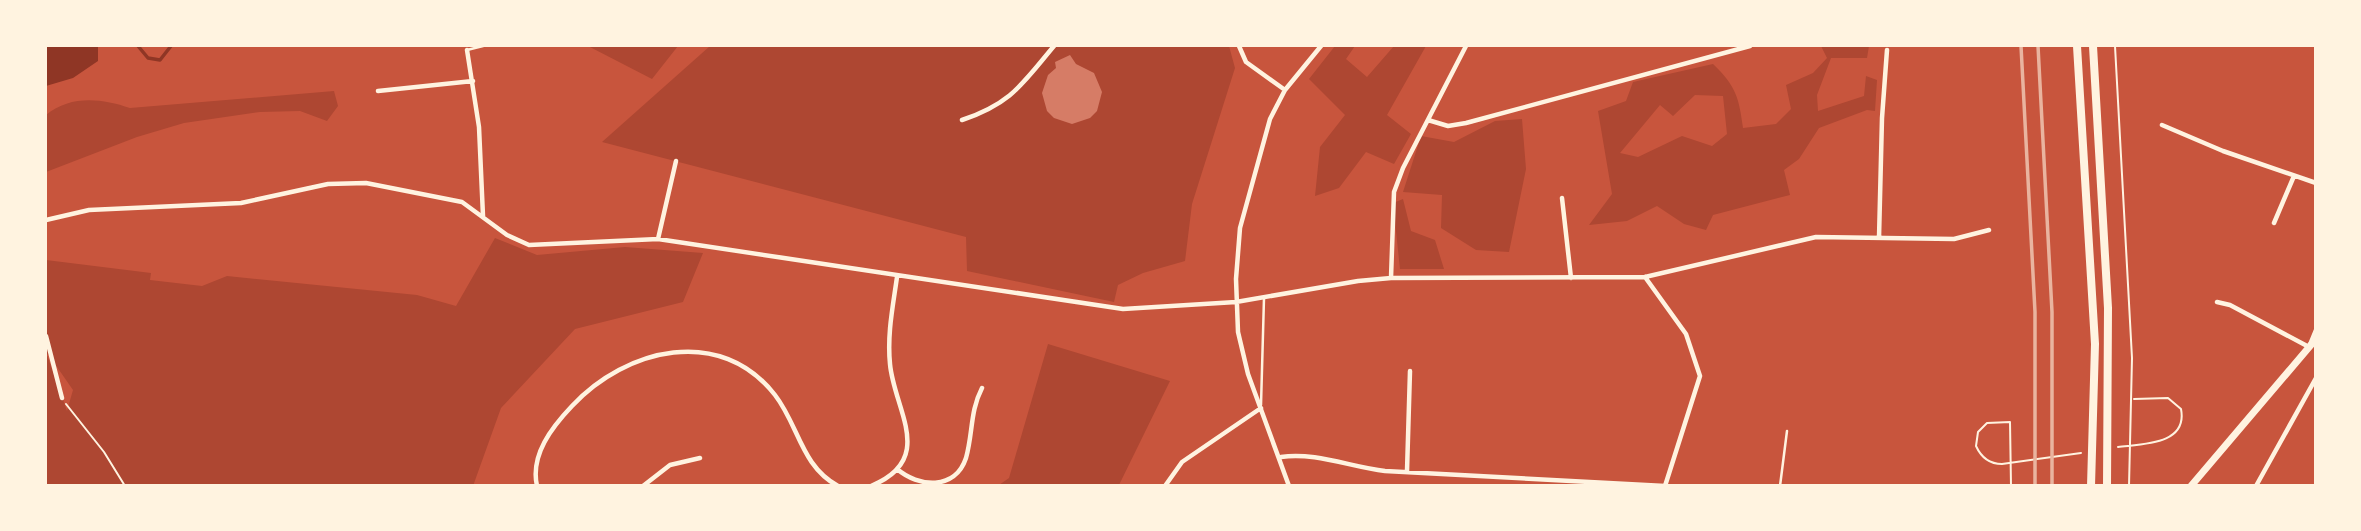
<svg xmlns="http://www.w3.org/2000/svg" width="2361" height="531" font-family="Rubik,sans-serif">
	<style>
		.green { fill: #ae4732; fill-rule: evenodd }
		.water { fill: #8f3625 }
		.lines { fill: none; stroke-linecap: round; stroke-linejoin: round }
		.stream { stroke: #8f3625; stroke-width: 3.5 }
		.building { fill: #d67c66 }
		.path { stroke: #fff3e0; stroke-width: 2 }
		.service { stroke: #fff3e0; stroke-width: 2.5 }
		.minor { stroke: #fff3e0; stroke-width: 4.5 }
		.secondary { stroke: #fff3e0; stroke-width: 7 }
		.primary { stroke: #fff3e0; stroke-width: 8 }
		.rail { stroke: #e9b49f; stroke-width: 3.5 }
	</style>
	<rect width="100%" height="100%" fill="#c8553d"/>
	<path class="green" d="M588 46H678L652 79Z
		M710 46H1229L1235 68 1192 204 1185 261 1143 273 1118 285 1114 302 967 271 966 237 602 142Z
		M1335 46H1355L1346 59 1367 77 1394 46H1426L1387 115 1411 134 1394 164 1366 152 1339 188 1315 196 1320 147 1345 115 1309 79Z
		M1821 46H1869L1867 58H1831L1817 95 1818 111 1864 96 1866 76 1877 80 1875 111 1867 110 1819 128 1799 159 1784 170 1790 195 1713 215 1706 230 1684 224 1657 206 1627 221 1589 225 1612 194 1598 111 1626 101 1633 82 1713 64C1736 86 1739 98 1743 128L1776 124 1791 109 1786 85 1813 73 1827 58ZM1695 95 1723 96 1727 134 1712 146 1682 136 1638 157 1620 153 1660 105 1673 116Z
		M334 91 338 106 327 121 300 111 260 112 184 123 137 137 46 172V115C70 95 101 98 130 108Z
		M1522 119 1526 169 1509 252 1476 250 1441 228 1442 195 1403 192 1421 136 1454 142 1495 121Z
		M1403 199 1411 231 1435 240 1444 269H1400L1393 203Z
		M495 238 537 255 625 247 703 253 683 302 575 329 501 408 473 486 46 485V260L151 273 150 280 202 286 227 276 417 295 456 306ZM48 354 73 390 67 411 47 355Z
		M1048 344 1170 381 1119 485H999L1009 478Z"/>
	<path class="water" d="M46 46H98V61L73 78 46 86Z"/>
	<g class="lines">
		<path class="stream" d="M138 46 148 58 160 60 171 46"/>
	</g>
	<path class="building" d="M1070 55 1076 64 1094 73 1102 92 1097 111 1090 118 1072 124 1054 118 1047 111 1042 93 1048 75 1056 68 1055 62Z"/>
	<g class="lines">
		<path class="path" d="M2115 46 2132 358 2129 486
			M66 404 104 452 125 486
			M2118 447C2142 444 2188 445 2181 409L2168 398 2134 399
			M2011 486 2010 422 1987 423 1978 432 1976 446C1981 457 1990 464 2002 464L2081 453"/>
		<path class="service" d="M467 50 483 46
			M1261 405 1264 298
			M1780 486 1787 431"/>
		<path class="minor" d="M1239 46 1246 62 1285 90
			M467 50 479 127 483 216
			M378 91 473 81
			M962 120C1012 103 1022 84 1054 46
			M1428 120 1448 126 1466 123 1750 46
			M2162 125 2223 151 2316 183
			M1562 198 1571 278
			M46 220 89 210 241 203 328 184 366 183 462 202 507 235 529 245 658 239 1123 309 1236 302 1358 281 1391 278 1645 277 1816 237 1954 239 1989 230
			M2274 223 2294 176
			M1879 238 1882 118 1887 50
			M658 239 676 161
			M1391 278 1394 192 1403 168 1466 46
			M2217 302 2230 305 2309 347 2316 330
			M46 336 62 398
			M1281 457C1316 452 1350 467 1385 471L1665 486 1700 376 1686 334 1645 277
			M897 469C918 487 955 491 966 458 973 433 970 411 982 388
			M1407 471 1410 371
			M537 486C530 455 552 427 572 406 626 348 721 325 775 395 799 426 801 466 838 486
			M643 486 670 465 700 458
			M871 486C937 459 894 410 890 364 887 334 893 306 897 277
			M1165 486 1182 462 1261 408
			M1289 486 1248 374 1238 332 1236 279 1240 228 1270 119 1285 90 1321 46
			M2256 486 2316 378"/>
		<path class="secondary" d="M2191 486 2316 339"/>
		<path class="primary" d="M2077 46 2095 344 2091 486
			M2093 46 2108 308 2107 486"/>
		<path class="rail" d="M2021 46 2035 312V486
			M2038 46 2052 312V486"/>
	</g>
	<rect width="2361" height="531" fill="none" stroke="#fff3e0" stroke-width="94"/>
</svg>
